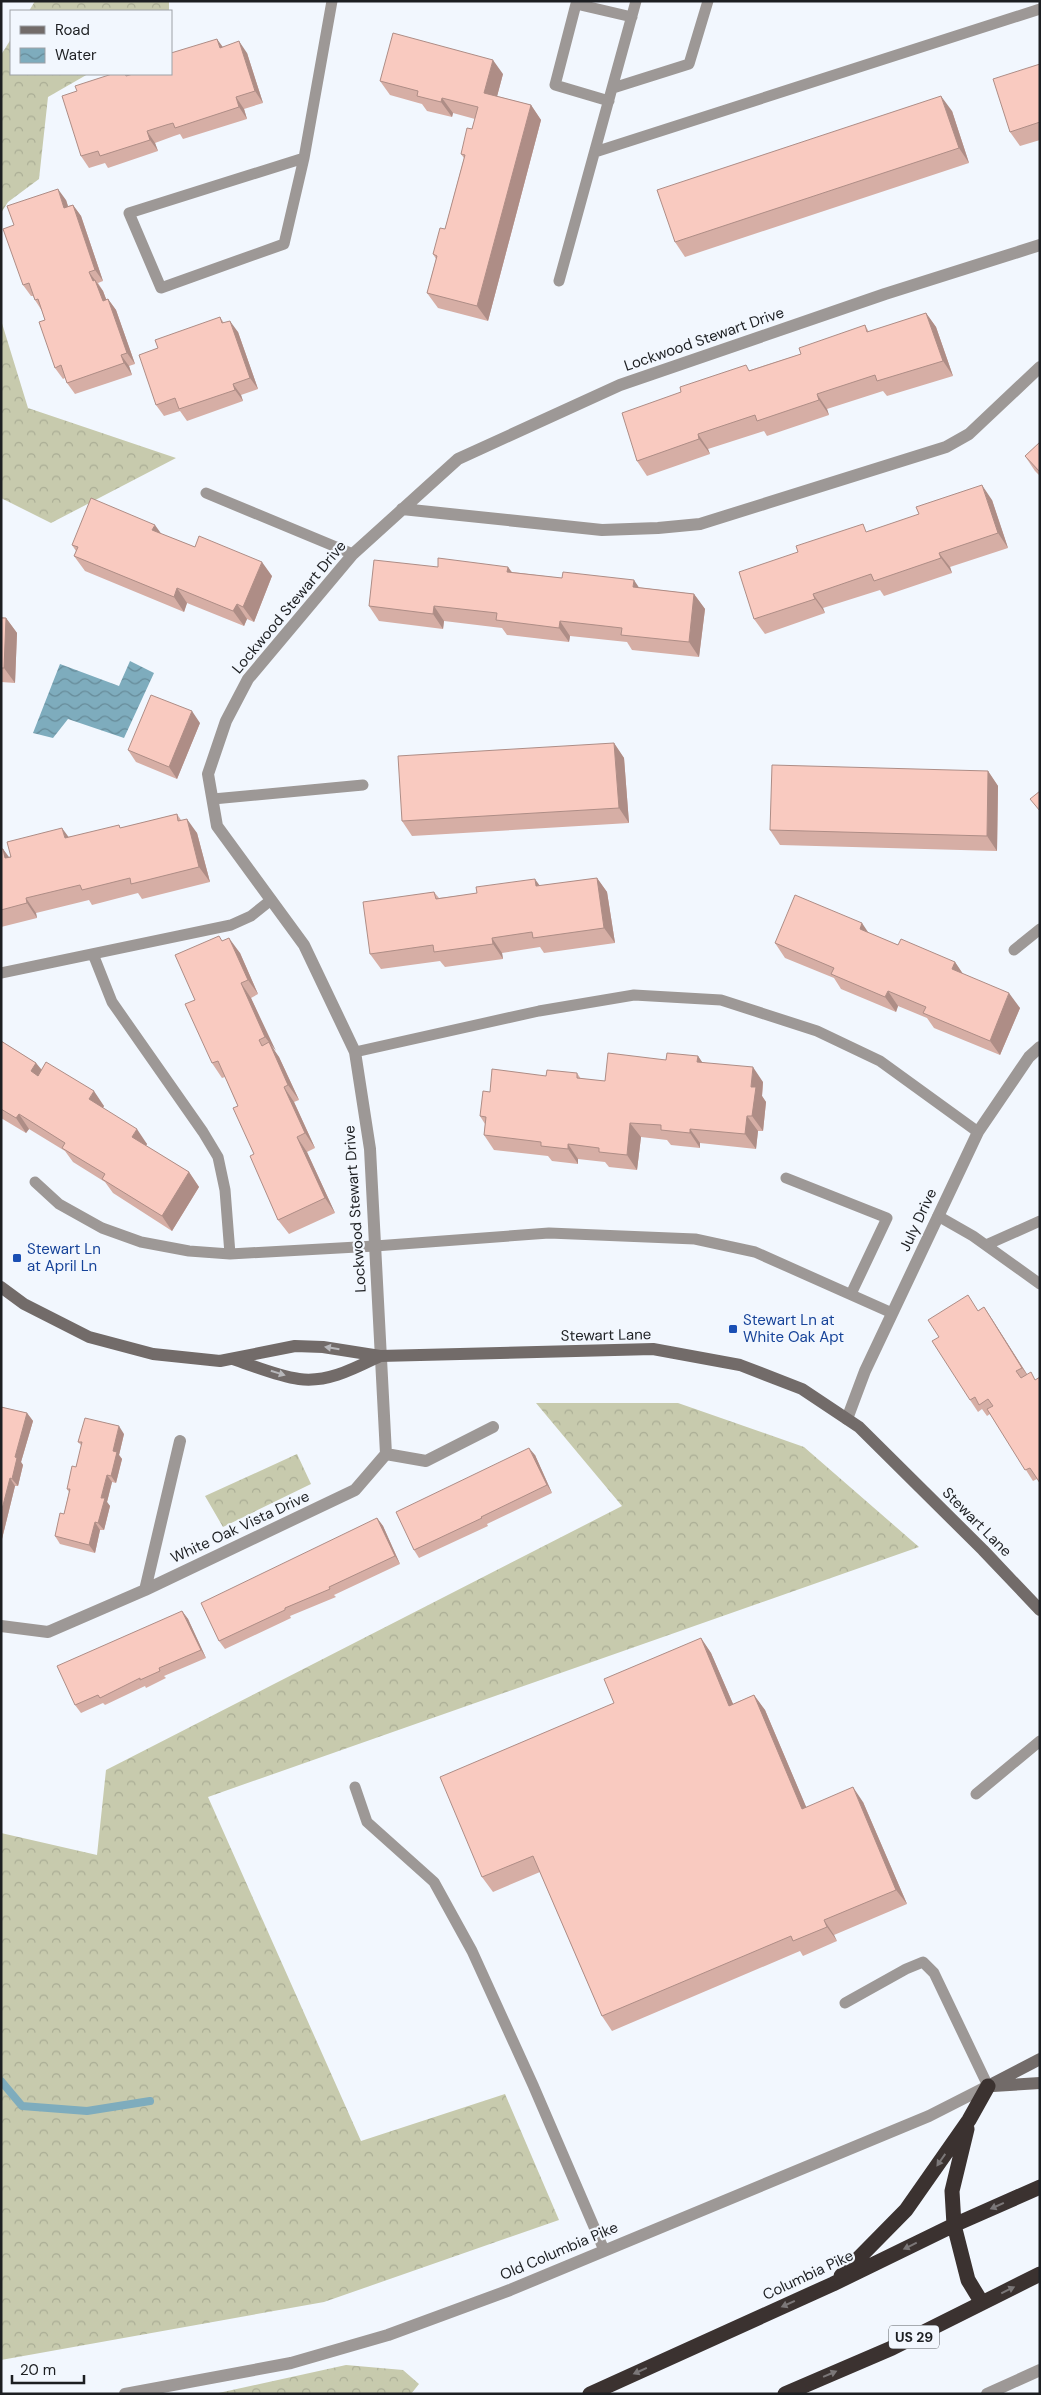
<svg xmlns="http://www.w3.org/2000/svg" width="1041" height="2395" font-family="'DM Sans',sans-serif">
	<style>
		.forest { fill: url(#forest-crowns) }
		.water { fill: url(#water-waves) }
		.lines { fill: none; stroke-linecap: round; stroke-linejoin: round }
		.stream { stroke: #7eacbd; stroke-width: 8 }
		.lane { stroke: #9d9896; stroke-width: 11 }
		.street { stroke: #9d9896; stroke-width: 12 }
		.secondary { stroke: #726b69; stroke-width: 12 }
		.highway { stroke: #3b3230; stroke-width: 15 }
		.wall { fill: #d6aea5 }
		.shaded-wall { fill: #ae8d86 }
		.building { fill: #f9cac0; stroke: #ae8d86 }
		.oneway { fill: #b8b8bb }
		.oneway2 { fill: #7b7778 }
		.transit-dot { fill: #1a4fb4; stroke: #f2f7fe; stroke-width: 2 }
		.labels { text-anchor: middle; stroke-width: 4.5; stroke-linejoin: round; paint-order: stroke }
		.shield { fill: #f2f7fe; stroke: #5d6064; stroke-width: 1 }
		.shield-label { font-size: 14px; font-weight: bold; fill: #1d1f22 }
		.street-label { font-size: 15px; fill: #1d1f22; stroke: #f2f7fe }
		.transit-label { font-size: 15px; fill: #164399; stroke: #f2f7fe; text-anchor: start }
	</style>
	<defs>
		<pattern id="forest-crowns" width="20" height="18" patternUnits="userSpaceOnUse" patternTransform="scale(1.25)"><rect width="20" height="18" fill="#c7caad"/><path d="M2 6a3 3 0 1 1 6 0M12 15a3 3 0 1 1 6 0" fill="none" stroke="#aaad95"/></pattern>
		<pattern id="water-waves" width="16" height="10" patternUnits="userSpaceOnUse" patternTransform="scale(1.25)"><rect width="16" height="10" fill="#7eacbd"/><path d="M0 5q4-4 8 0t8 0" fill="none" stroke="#678b99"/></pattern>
	</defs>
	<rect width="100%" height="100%" fill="#f2f7fe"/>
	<path class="forest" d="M35 1H169V11H29Z
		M11 39V74H88L48 97 39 179 8 202 1 213V55Z
		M1 320 28 408 176 458 51 523 1 498Z
		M536 1403H678L804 1447 919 1547 208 1797 361 2141 505 2094 559 2220 324 2302 1 2360V1833L97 1855 106 1770 622 1506Z
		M297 1454 311 1484 223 1527 205 1496Z
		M346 2365 403 2370 419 2384 411 2394H214Z"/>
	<path class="water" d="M130 661 154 673 124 738 68 719 53 738 33 733 60 664 119 686Z"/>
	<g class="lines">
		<path class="stream" d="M1 2081 22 2106 87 2111 150 2101"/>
		<path class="lane" d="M613 88 689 64 708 1
			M609 101 555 85 576 4 632 17
			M595 152 1040 9
			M304 158 129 213 161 288 284 244 304 158 332 1
			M559 281 636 1
			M206 493 353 554
			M213 799 363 785
			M1014 950 1040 929
			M93 954 112 1002 203 1132 218 1157 225 1190 230 1254
			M1 973 231 925 251 916 271 900
			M355 1052 539 1011 634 995 721 1000 817 1031 880 1061 978 1132
			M786 1178 887 1218 851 1294
			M35 1182 59 1204 102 1228 141 1242 189 1251 230 1254 375 1246 549 1233 695 1239 755 1252 892 1313
			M938 1216 973 1236 1040 1284
			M986 1245 1040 1221
			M355 1787 367 1822 434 1882 472 1951 533 2085 604 2250
			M976 1794 1040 1741
			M845 2003 906 1969 923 1962 934 1973 988 2086"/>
		<path class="street" d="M402 509 602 530 658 528 700 524 946 447 969 434 1040 367
			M847 1419 865 1371 978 1132 1029 1057 1040 1047
			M386 1454 426 1461 493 1427
			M145 1590 180 1441
			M1 1626 48 1632 145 1590 355 1490 386 1454 370 1149 355 1052 304 945 217 826 208 774 226 721 248 679 353 554 458 459 620 385 885 294 1040 245
			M125 2394 291 2363 388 2335 510 2290 929 2116 988 2086
			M987 2394 1040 2370"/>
		<path class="secondary" d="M1 1287 24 1304 89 1337 153 1354 220 1361 295 1346 323 1347 380 1356 653 1349 740 1365 802 1389 859 1427 983 1550 1040 1610
			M233 1359C254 1366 277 1376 299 1379 328 1383 355 1368 380 1356
			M988 2086 1040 2059
			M993 2086 1040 2083"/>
		<path class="highway" d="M967 2129 952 2191 954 2225 968 2280 982 2303
			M841 2276 906 2210 969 2120 988 2086
			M590 2394 833 2284 954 2225 1040 2187
			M785 2394 892 2348 1040 2274"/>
	</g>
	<path class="wall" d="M223 47 247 53 263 103 244 109 247 119 183 139 180 134 174 136 155 143 158 151 108 168 105 163 89 168 81 156 127 74 128 75Z
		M1040 64V140L1020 146 1010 132Z
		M503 74 497 96 531 105 541 120 488 321 438 308 427 293 436 259 433 254 445 229 464 158 461 154 472 129 475 119 453 113 452 117 427 111 422 104 390 95 380 81Z
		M952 111 969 163 685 257 675 242Z
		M66 200 68 206 73 205 81 216 103 281 98 283 103 291 106 299H108L116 310 135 364 129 366 132 375 75 394 67 383 65 378 63 379 55 368 45 320 42 311 35 300 33 296H31L23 285 14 225Z
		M926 313 936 327 953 376 887 396 883 391 827 409 829 415 767 436 764 431 708 449 710 454 647 476 637 461 681 392 801 354 865 325 869 332Z
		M220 317 224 323 238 332 258 389 241 395 243 401 187 421 180 411 164 416 156 405 158 348Z
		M1040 442V476L1035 471 1025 456Z
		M992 500 1008 548 950 567 952 573 884 596 880 590 823 608 825 613 765 634 754 619 868 531Z
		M161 534 195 547 272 576 254 622 247 619 244 626 187 603 184 612 85 571 74 556 76 551 72 545Z
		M438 567H508L512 572 694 594 705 609 699 657 632 650 627 642 570 636 569 642 507 635 502 628 444 621 443 629 379 621 369 606Z
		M1 617 6 618 17 633 15 683 1 682Z
		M200 723 177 779 136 762 128 750Z
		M614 743 624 758 629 823 412 836 402 821Z
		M988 771 998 786 997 851 780 845 770 830Z
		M177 814 181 820 197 833 210 882 142 899 138 893 92 905 89 900 36 913 37 918 1 927V849H3L9 857 68 837 121 828Z
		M597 878 607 892 615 943 544 953 540 947 502 953 503 959 445 967 440 961 381 969 370 954 434 892 439 898 540 886Z
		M869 933 898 945 955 962 963 974 1020 1008 1000 1055 934 1028 927 1018 898 1006 896 1012 841 989 834 978 785 958 775 943Z
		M223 941 240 953 258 994 251 998 275 1052 279 1057 299 1100 294 1102 315 1148 307 1152 335 1213 289 1234 278 1220 254 1154 238 1106 225 1077 222 1078 212 1063 195 1000Z
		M1 1041 36 1063 42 1070 104 1106 103 1108 147 1144 146 1146 189 1172 199 1187 172 1231 113 1193 105 1182 73 1162 65 1151 29 1129 26 1133 1 1118Z
		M698 1056 702 1062 763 1082 762 1096 766 1102 763 1131H758L756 1149 700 1143V1148L671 1145 667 1140 641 1137 637 1170 609 1167 605 1162 578 1159V1164L552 1161 548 1156 494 1150 484 1135 485 1124 480 1116 490 1092 546 1076 577 1073 581 1079 605 1081 666 1060Z
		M984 1307 1027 1374 1037 1479 1033 1481 990 1414 987 1416 982 1409 978 1412 970 1400 979 1310Z
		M1 1407 27 1413 33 1421 21 1462 23 1465 18 1486H15L1 1543Z
		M124 1434 119 1455 122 1459 116 1483 112 1482 107 1502 110 1506 104 1530H100L95 1553 60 1544 55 1536 64 1514 69 1492 67 1489 76 1467 82 1446 78 1442Z
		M535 1455 552 1493 487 1524 488 1526 419 1558 414 1550Z
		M377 1518 383 1526 400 1564 334 1595 336 1597 290 1616 291 1618 225 1649 219 1641Z
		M182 1611 188 1619 206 1658 164 1676 166 1678 146 1688 145 1686 105 1705 103 1703 81 1713 75 1705Z
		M701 1638 711 1653 733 1704 754 1695 765 1710 806 1807 863 1802 907 1904 834 1935 837 1941 803 1956 800 1951 612 2031 602 2016 540 1872 493 1892 482 1877 614 1703Z"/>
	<path class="shaded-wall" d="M217 39 225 50 220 48Z
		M239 41 247 53 263 103 255 91Z
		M493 60 503 74 494 108 484 93Z
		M941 96 952 111 969 163 959 148Z
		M236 97 244 109 247 119 239 107Z
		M442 98 453 113 452 117 441 102Z
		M531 105 541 120 488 321 477 306Z
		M147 131 155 143 158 151 150 140Z
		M58 189 66 200 72 219 64 208Z
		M73 205 81 216 103 281 95 270Z
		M89 272 103 291 111 312 103 301 93 281Z
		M108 299 116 310 135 364 127 353Z
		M926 313 936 327 953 376 943 361Z
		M230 321 238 332 258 389 250 378Z
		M121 355 129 366 132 375 124 363Z
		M233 384 241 395 243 401 235 390Z
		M817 394 827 409 829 415 819 400Z
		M698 434 708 449 710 454 699 439Z
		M982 485 992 500 1008 548 998 533Z
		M155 525 165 539 152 530Z
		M939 553 950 567 952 573 941 558Z
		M262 562 272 576 254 622 243 607Z
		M508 567 518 582 507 572Z
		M634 580 644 595 633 587Z
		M177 588 187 603 184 612 174 597Z
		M694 594 705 609 699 657 689 642Z
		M813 594 823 608 825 613 815 599Z
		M237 604 247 619 244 626 233 611Z
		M434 606 444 621 443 629 433 614Z
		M1 617 6 624V618L17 633 15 683 4 668Z
		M560 621 570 636 569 642 559 628Z
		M192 711 200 723 177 779 169 767Z
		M614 743 624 758 629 823 619 808Z
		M988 771 998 786 997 851 987 836Z
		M187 819 197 833 210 882 199 867Z
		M62 828 73 843 65 838Z
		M3 849 13 863 5 858Z
		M597 878 607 892 615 943 604 928Z
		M535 879 545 893 536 886Z
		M26 898 36 913 37 918 27 903Z
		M862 923 872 938 860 929Z
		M229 938 240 953 258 994 248 980Z
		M492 938 502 953 503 959 493 944Z
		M955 962 965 977 952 969Z
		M241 983 251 998 276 1051 265 1037Z
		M888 991 898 1006 896 1012 885 997Z
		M1009 993 1020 1008 1000 1055 990 1041Z
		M269 1042 279 1057 299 1100 288 1085Z
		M698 1056 708 1071 697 1062Z
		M36 1063 47 1077 41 1086 31 1071Z
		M753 1067 763 1082 762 1096 766 1102 763 1131 752 1116 751 1087Z
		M284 1087 294 1102 315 1148 305 1133Z
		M94 1091 104 1106 99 1114 89 1099Z
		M19 1114 29 1129 26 1133 16 1118Z
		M747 1116 758 1131 756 1149 745 1134Z
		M630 1123 641 1137 637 1170 627 1155Z
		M137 1129 147 1144 142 1152 132 1137Z
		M690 1129 700 1143V1148L690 1133Z
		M297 1137 307 1152 335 1213 325 1198Z
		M568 1144 578 1159V1164L568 1149Z
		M189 1172 199 1187 172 1231 162 1216Z
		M984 1307 992 1319 1030 1379 1022 1368Z
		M27 1413 33 1421 21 1462 23 1465 18 1486 12 1479 15 1457Z
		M119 1426 124 1434 119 1455 122 1459 116 1483 111 1476 113 1451Z
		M529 1448 535 1455 552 1493 547 1485Z
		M107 1475 112 1482 107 1502 110 1506 104 1530 98 1523 101 1498Z
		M10 1478 15 1486 1 1543V1513Z
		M377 1518 383 1526 400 1564 395 1556Z
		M95 1522 100 1530 95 1553 89 1545Z
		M182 1611 188 1619 206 1658 201 1650Z
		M701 1638 711 1653 740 1720 729 1706Z
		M754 1695 765 1710 813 1823 802 1809Z
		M853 1787 863 1802 907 1904 896 1890Z
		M824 1920 834 1935 837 1941 827 1927Z"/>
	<path class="building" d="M393 33 493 60 484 93 531 105 477 306 427 293 437 256 433 254 440 228 445 229 465 155 461 154 467 128 472 129 478 107 442 98 441 102 417 96 418 91 380 81Z
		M217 39 220 48 239 41 255 91 236 97 239 107 175 128 173 123 166 125 147 131 150 140 100 156 98 151 81 156 62 96 77 91 75 86 112 74H125L126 76 133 74H171V53Z
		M1040 64V122L1010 132 993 79Z
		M941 96 959 148 675 242 657 190Z
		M58 189 64 208 73 205 95 270 89 272 93 281 95 280 103 301 108 299 127 353 121 355 124 363 67 383 61 365 55 368 39 322 45 320 38 299 35 300 29 283 23 285 3 229 14 225 7 206Z
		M926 313 943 361 877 381 875 375 817 394 819 400 757 421 755 415 698 434 699 439 637 461 622 413 681 392 680 387 746 365 749 371 801 354 799 348 865 325 867 332Z
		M220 317 222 323 230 321 250 378 233 384 235 390 179 409 175 398 156 405 139 355 158 348 155 340Z
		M1040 442V472L1025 456Z
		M982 485 998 533 939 553 941 558 874 581 871 574 813 594 815 599 754 619 739 572 798 552 796 546 863 524 866 532 919 514 916 507Z
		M91 498 155 525 152 530 195 547 199 536 262 562 243 607 237 604 233 611 177 588 174 597 74 556 78 547 72 545Z
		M438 558 508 567 507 572 562 578 563 572 634 580 633 587 694 594 689 642 621 635 622 628 560 621 559 628 496 620 497 613 434 606 433 614 369 606 374 560 438 567Z
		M1 618H6L4 668H1Z
		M151 695 192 711 169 767 128 750Z
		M614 743 619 808 402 821 398 756Z
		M772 765 988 771 987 836 770 830Z
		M1040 791V811L1030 799Z
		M177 814 178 821 187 819 199 867 131 884 130 878 82 890 80 885 26 898 27 903 1 910V849H3L5 858 11 857 7 842 62 828 65 838 119 825 120 828Z
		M597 878 604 928 533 938 532 932 492 938 493 944 434 952 433 945 370 954 363 902 434 892 436 899 477 893 476 887 535 879 536 886Z
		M795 895 862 923 860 929 898 945 901 939 955 962 952 969 1009 993 990 1041 923 1013 926 1007 888 991 885 997 831 974 834 968 775 943Z
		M219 936 222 941 229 938 248 980 241 983 265 1037 259 1040 262 1046 269 1042 288 1085 284 1087 305 1133 297 1137 325 1198 278 1220 250 1156 254 1154 233 1108 238 1106 218 1061 212 1063 185 1004 195 1000 175 955Z
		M1 1041 36 1063 31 1071 38 1076 46 1062 94 1091 89 1099 137 1129 132 1137 189 1172 162 1216 102 1179 105 1174 62 1148 65 1143 19 1114 16 1118 1 1109Z
		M608 1053 666 1060 667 1053 698 1056 697 1062 753 1067 751 1087H756L752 1116H747L745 1134 690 1129V1133L661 1130V1125L630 1123 627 1155 599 1152V1148L568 1144V1149L541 1146V1142L484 1135 486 1117 480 1116 483 1091 490 1092 492 1069 546 1076 547 1070 577 1073V1078L605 1081Z
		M968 1295 978 1311 984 1307 1022 1368 1016 1371 1021 1378 1031 1372 1035 1380 1040 1377V1483L1030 1468 1025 1470 987 1409 993 1406 988 1399 979 1405 975 1397 970 1400 932 1341 939 1337 928 1320Z
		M1 1407 27 1413 15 1457 17 1458 12 1479 10 1478 1 1513Z
		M85 1418 119 1426 113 1451 117 1452 111 1476 107 1475 101 1498H105L98 1523 95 1522 89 1545 55 1536 60 1513 64 1514 70 1489H67L72 1466 76 1467 82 1442H78Z
		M529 1448 547 1485 481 1517 482 1518 414 1550 396 1512Z
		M377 1518 395 1556 329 1587 330 1589 285 1608V1610L219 1641 201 1603Z
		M182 1611 201 1650 159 1668 160 1671 140 1680V1678L100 1698 98 1695 75 1705 57 1666Z
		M701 1638 729 1706 754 1695 802 1809 853 1787 896 1890 824 1920 827 1927 793 1941 791 1936 602 2016 533 1856 482 1877 440 1777 614 1703 604 1679Z"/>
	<defs><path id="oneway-solid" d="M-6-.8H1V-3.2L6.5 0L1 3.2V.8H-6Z" transform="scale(1.25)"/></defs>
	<g class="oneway">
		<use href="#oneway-solid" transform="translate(332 1348) rotate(-171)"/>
		<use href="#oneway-solid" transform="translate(278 1373) rotate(17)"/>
	</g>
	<g class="oneway2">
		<use href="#oneway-solid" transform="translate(941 2160) rotate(125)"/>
		<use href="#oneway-solid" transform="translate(997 2206) rotate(156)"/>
		<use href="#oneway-solid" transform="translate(910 2246) rotate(154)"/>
		<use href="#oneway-solid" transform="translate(1008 2290) rotate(-26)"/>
		<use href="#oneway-solid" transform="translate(788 2304) rotate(156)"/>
		<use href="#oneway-solid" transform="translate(640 2371) rotate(156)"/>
		<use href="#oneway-solid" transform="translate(830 2374) rotate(-23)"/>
	</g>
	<g class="transit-dot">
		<rect x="12" y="1253" width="10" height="10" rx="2.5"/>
		<rect x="728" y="1324" width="10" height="10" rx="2.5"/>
	</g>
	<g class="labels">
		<rect class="shield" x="889" y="2325.5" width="50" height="23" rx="4"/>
		<g class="shield-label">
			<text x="914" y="2342">US 29</text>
		</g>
		<g class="street-label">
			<text transform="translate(704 339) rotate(-19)" y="5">Lockwood Stewart Drive</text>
			<text transform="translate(289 607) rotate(-50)" y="5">Lockwood Stewart Drive</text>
			<text transform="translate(355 1209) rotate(-94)" y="5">Lockwood Stewart Drive</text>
			<text transform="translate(918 1220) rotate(-65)" y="5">July Drive</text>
			<text transform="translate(606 1335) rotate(-1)" y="5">Stewart Lane</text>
			<text transform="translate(977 1522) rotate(45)" y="5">Stewart Lane</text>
			<text transform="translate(240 1527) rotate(-25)" y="5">White Oak Vista Drive</text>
			<text transform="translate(559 2251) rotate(-23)" y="5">Old Columbia Pike</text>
			<text transform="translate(808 2275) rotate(-25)" y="5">Columbia Pike</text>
		</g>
		<g class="transit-label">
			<text x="27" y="1254">Stewart Ln<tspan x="27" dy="17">at April Ln</tspan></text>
			<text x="743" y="1325">Stewart Ln at<tspan x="743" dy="17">White Oak Apt</tspan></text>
		</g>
	</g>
	<rect width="1041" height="2395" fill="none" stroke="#1d1f22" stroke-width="5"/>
	<rect x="10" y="10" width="162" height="65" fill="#f2f7fe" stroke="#9da1a6"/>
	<rect x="20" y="26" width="25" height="8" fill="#726b69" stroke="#9da1a6"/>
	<text x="55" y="35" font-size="15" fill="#1d1f22">Road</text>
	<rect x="20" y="48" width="25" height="15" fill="url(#water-waves)" stroke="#9da1a6"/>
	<text x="55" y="60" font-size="15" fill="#1d1f22">Water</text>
	<path d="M12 2375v8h72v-8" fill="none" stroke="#1d1f22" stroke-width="2.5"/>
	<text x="20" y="2375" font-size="15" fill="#1d1f22" stroke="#f2f7fe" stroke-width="4" paint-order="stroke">20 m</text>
</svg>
